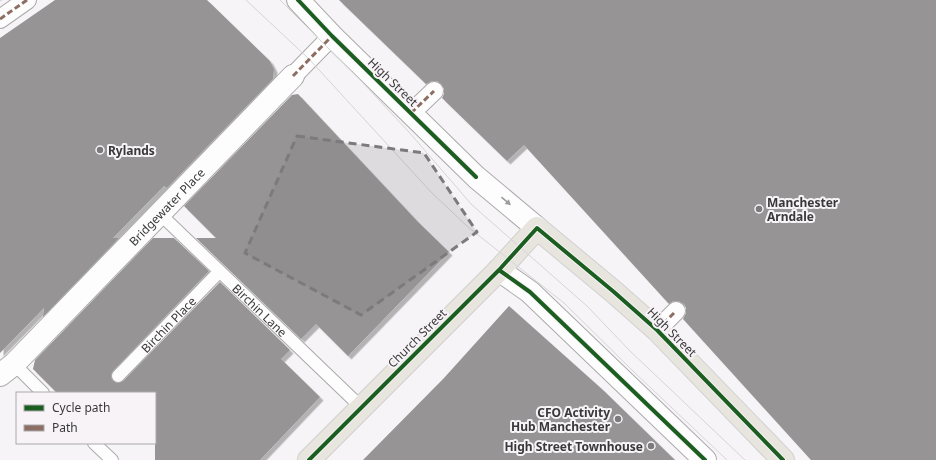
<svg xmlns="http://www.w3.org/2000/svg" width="936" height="460" viewBox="0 0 936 460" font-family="'Noto Sans',sans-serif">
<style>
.building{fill:#969495;filter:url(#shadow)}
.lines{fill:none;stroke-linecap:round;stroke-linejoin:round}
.service-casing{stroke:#acabac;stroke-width:14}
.pedestrian-casing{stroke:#acabac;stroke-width:20}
.minor-casing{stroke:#acabac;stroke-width:24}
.tertiary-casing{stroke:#acabac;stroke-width:24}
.primary-casing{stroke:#d1d0d1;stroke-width:24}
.service{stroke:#fefdfe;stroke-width:12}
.pedestrian{stroke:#fefdfe;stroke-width:18}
.minor{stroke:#fefdfe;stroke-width:22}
.tertiary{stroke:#fefdfe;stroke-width:22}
.primary{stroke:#e8e5df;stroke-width:22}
.tram{stroke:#d6d5d6;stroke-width:1}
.quiet{stroke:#8d6e63;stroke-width:3;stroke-dasharray:6 3;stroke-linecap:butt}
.cycleway-casing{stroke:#f7f3f7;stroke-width:6}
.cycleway{stroke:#1b5e20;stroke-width:4}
.oneway{fill:#9c9b9c}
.marked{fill:#7c7a7c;fill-opacity:0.2;stroke:#7c7a7c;stroke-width:3;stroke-dasharray:8 5;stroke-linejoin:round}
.poi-dot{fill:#7c7a7c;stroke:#f7f3f7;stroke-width:1.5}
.labels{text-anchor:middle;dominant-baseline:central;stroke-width:4;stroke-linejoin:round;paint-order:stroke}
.street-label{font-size:12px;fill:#3a393a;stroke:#f7f3f7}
.poi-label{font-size:12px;font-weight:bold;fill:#3a393a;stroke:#f7f3f7;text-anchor:start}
</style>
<defs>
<filter id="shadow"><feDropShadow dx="3.5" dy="3.5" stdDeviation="0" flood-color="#0004"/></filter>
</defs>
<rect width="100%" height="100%" fill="#f6f4f6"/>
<!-- building -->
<path class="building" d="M55,0h152l63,61 4,8 -1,10 -106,109 -3,-2 -51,52h6l-76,79 1,-9 -44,45v-315z
M339,0h597v460h-125l-128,-141 3,-6v-5l-2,-4 -6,-3h-5l-4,3 -145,-159 -17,16 -65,-63 2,-4v-5l-3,-5 -4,-3h-5l-6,3z
M298,94l120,128 31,30 -101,104 -32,-32 -15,15 -105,-101h20l-32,-32 108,-111z
M153,238h21l35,33 -96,100 -2,4v3l6,5 6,-2 97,-99 70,68 -9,9 39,38 -60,63h-105v-67h-98l-24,-24 2,-9z
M509,306l94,84 72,70h-312l81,-82z"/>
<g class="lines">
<defs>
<g id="service">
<path id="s1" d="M159,213l202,194"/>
<path d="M14,364l29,29"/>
<path id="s2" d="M118,376l101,-104"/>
<path d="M94,443l18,17"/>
</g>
<path id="pedestrian" d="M0,19l27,-19
M293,76l39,-40
M411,113l23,-22
M657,330l19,-19"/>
<g id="minor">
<path d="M499,270l31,22 175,168"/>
<path id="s3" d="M0,375l14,-11 279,-288"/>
</g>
<path id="tertiary" d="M298,0l34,36 144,141 61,51"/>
<path id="primary" d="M309,460l190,-190 38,-42 77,64 43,38 126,130"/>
</defs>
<!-- service casing -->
<use href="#service" class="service-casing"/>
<!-- pedestrian casing -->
<use href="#pedestrian" class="pedestrian-casing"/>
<!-- minor casing -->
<use href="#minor" class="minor-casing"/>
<!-- tertiary casing -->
<use href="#tertiary" class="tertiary-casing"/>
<!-- primary casing -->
<use href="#primary" class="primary-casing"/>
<!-- service -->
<use href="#service" class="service"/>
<!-- pedestrian -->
<use href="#pedestrian" class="pedestrian"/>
<!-- minor -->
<use href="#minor" class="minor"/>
<!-- tertiary -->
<use href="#tertiary" class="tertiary"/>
<!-- primary -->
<use href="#primary" class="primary"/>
<!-- tram -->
<path class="tram" d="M246,0l63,59 122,133 37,35 96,76 70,69 93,88
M280,0l84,84 44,47 64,74 115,101 43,45 115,109
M0,1l2,-1"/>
<!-- quiet -->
<path class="quiet" d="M0,19l27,-19
M293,76l39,-40
M411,113l23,-22
M657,330l19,-19"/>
<defs>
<path id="cycleway" d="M298,0l34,36 144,141
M499,270l31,22 175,168
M309,460l190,-190 38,-42 77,64 43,38 126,130"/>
</defs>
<!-- cycleway casing -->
<use href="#cycleway" class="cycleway-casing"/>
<!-- cycleway -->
<use href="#cycleway" class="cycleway"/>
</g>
<!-- one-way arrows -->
<defs><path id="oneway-solid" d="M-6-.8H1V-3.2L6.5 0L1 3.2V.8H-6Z"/></defs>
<use class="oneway" href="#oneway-solid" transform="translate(506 201) rotate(41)"/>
<!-- marked area -->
<path class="marked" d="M297,136l127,17 53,79 -116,83 -116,-62z"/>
<!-- markers -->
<g class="poi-dot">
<circle cx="100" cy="150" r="4"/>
<circle cx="759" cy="209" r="4"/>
<circle cx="618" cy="419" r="4"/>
<circle cx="651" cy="446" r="4"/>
</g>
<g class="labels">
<!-- street labels -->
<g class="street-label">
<text transform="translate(393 82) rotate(44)">High Street</text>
<text stroke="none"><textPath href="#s3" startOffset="237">Bridgewater Place</textPath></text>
<text stroke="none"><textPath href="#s1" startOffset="140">Birchin Lane</textPath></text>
<text stroke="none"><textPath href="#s2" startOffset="72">Birchin Place</textPath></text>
<text transform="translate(672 332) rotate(45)">High Street</text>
<text transform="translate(417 338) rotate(-45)">Church Street</text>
</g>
<!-- poi labels -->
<g class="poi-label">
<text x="108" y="150">Rylands</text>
<text x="767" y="202">Manchester<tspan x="767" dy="14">Arndale</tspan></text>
<text x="610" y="412" text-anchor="end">CFO Activity<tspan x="610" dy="14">Hub Manchester</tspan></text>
<text x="643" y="446" text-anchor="end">High Street Townhouse</text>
</g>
</g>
<!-- legend -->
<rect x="16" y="392" width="140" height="52" fill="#f7f3f7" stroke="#aba9ab"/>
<rect x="24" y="405" width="20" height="6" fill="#1b5e20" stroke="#aba9ab"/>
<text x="52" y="412" font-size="12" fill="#3a393a">Cycle path</text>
<rect x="24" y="425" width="20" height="6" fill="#8d6e63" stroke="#aba9ab"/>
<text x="52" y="432" font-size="12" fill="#3a393a">Path</text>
</svg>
